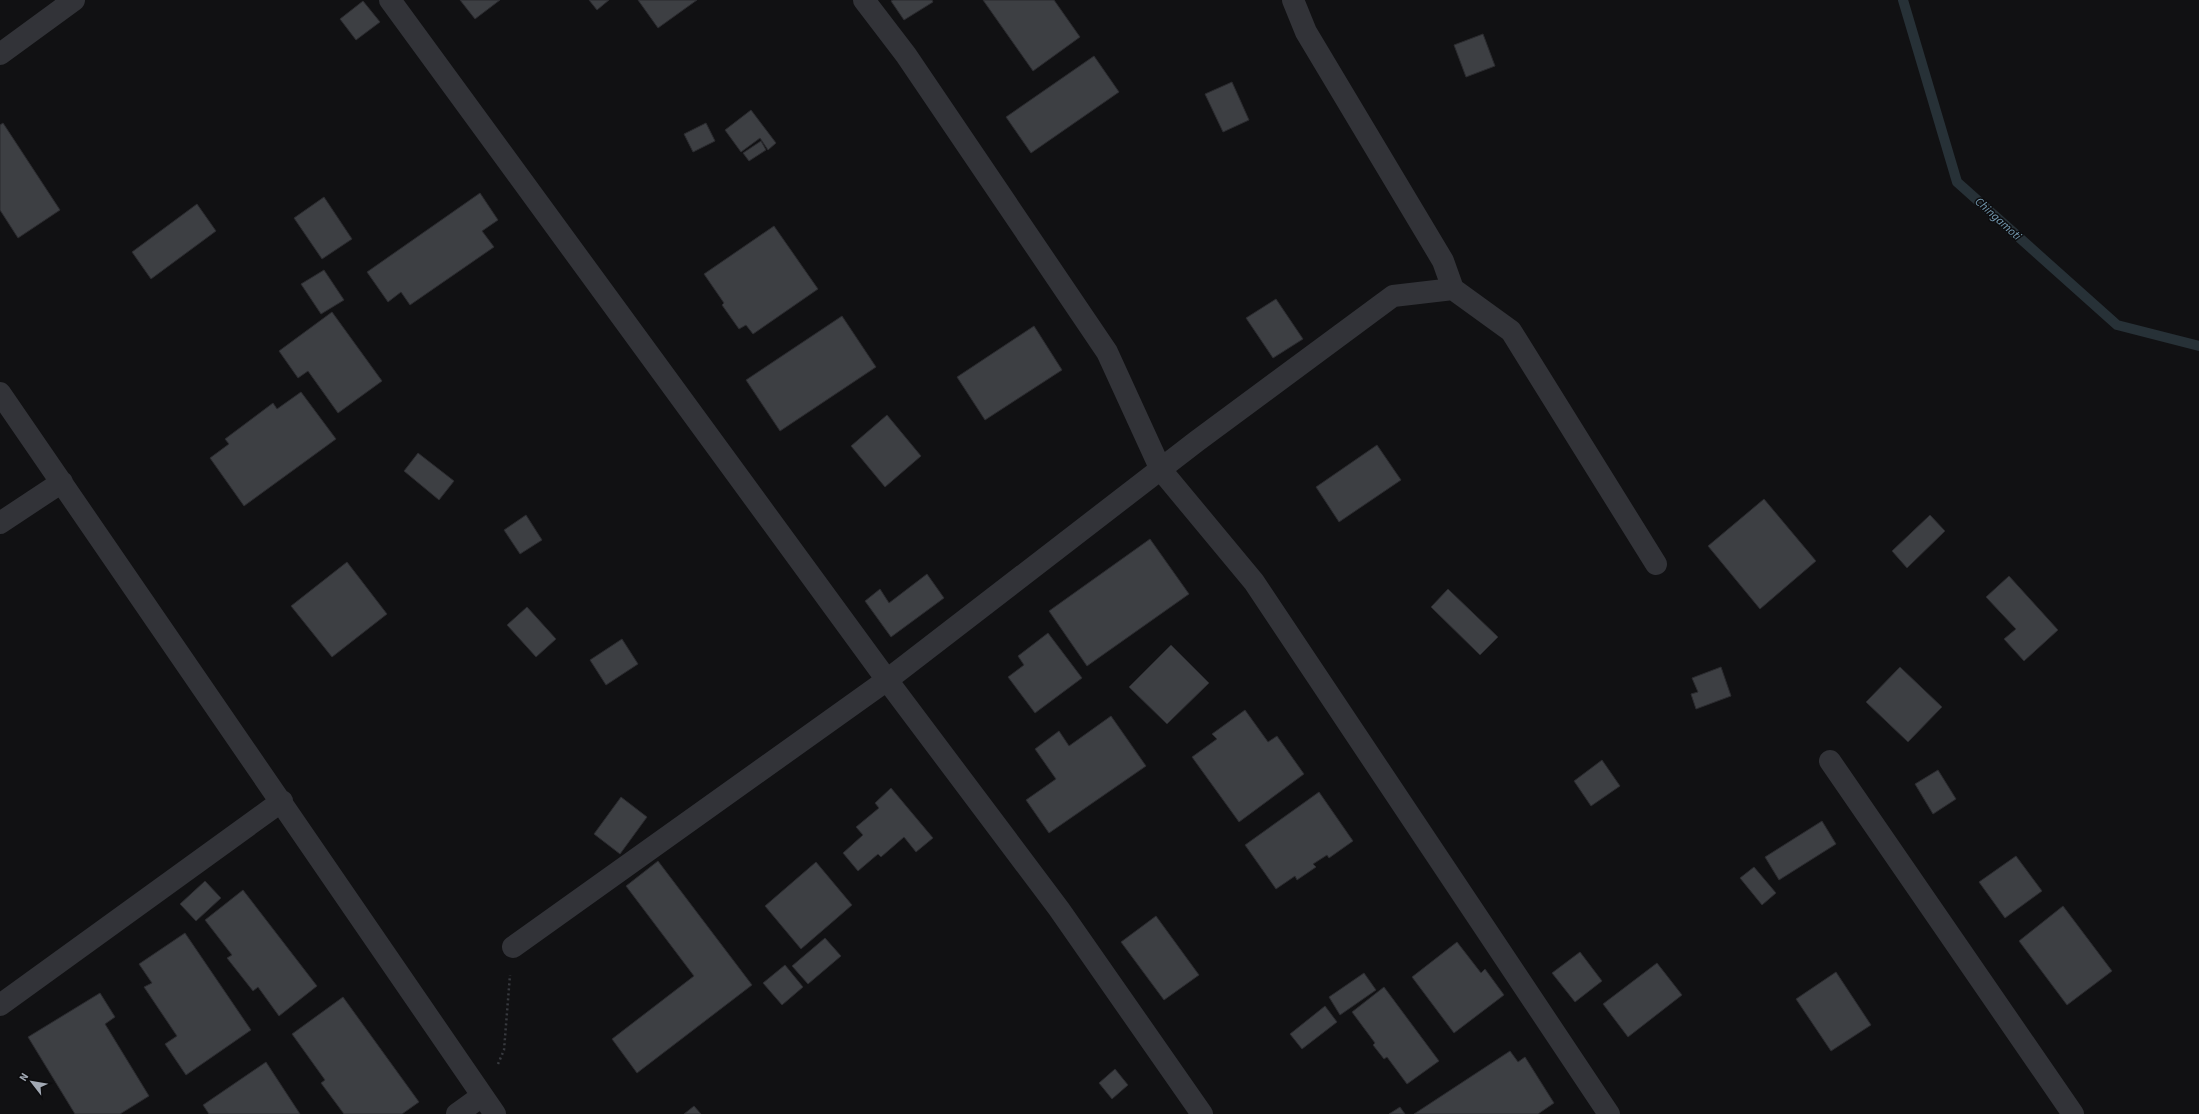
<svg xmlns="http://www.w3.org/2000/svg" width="2199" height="1114" viewBox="0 0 2199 1114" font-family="'Source Sans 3',sans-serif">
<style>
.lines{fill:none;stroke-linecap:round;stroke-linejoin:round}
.stream{stroke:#273137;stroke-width:10}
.building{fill:#3d3f43;stroke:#2b2b2f}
.path{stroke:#383a3f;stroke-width:2.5;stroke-dasharray:2 3;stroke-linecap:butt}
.street{stroke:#323338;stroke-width:22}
.labels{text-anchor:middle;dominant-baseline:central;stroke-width:3;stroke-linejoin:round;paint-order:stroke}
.water-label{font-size:12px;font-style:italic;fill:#769bb2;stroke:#0c0c0e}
</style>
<rect width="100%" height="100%" fill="#111113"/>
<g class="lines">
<!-- stream -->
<path class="stream" d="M1903,0l54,182 160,143 82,21"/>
</g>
<!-- building -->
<path class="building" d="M460,0h40l-25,19z
M589,0h20l-12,10z
M638,0h59l-39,28z
M893,0h39l1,2 -29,18 -13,-19z
M983,0h71l26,37 -47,34z
M363,1l17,21 -24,18 -16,-21z
M1483,34l12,32 -29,11 -12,-32z
M1094,56l25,36 -88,61 -25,-36z
M1232,82l17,38 -26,12 -18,-38z
M751,110l25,33 -8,7 -8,-12 -19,14 -16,-22z
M3,123l57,87 -42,28 -18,-28v-85z
M706,123l9,18 -22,11 -9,-18z
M761,141l5,9 -17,11 -6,-8z
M480,193l18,27 -16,11 12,16 -84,58 -9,-13 -13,10 -21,-30z
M324,197l28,42 -30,20 -28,-41z
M197,204l19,27 -65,48 -19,-27z
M774,226l44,63 -65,45 -7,-9 -7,4 -17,-24 2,-2 -20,-29z
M324,270l20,30 -23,14 -20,-30z
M1276,299l27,40 -30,19 -27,-40z
M332,312l50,69 -44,32 -30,-42 -10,7 -19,-27z
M842,316l34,51 -96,64 -34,-51z
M1034,326l28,44 -77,50 -28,-43z
M301,392l35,47 -92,67 -34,-48 19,-14 -4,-5 48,-36 4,6z
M887,415l34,41 -36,31 -34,-41z
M1377,445l24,35 -62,42 -23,-35z
M418,453l36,28 -15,19 -35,-29z
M1764,499l52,62 -56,48 -52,-63z
M526,515l16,25 -22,14 -16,-24z
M1930,515l15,16 -38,37 -15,-17z
M1150,539l39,55 -102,72 -38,-55z
M347,562l40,52 -55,43 -41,-51z
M927,574l17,24 -53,39 -26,-36 15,-12 9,14z
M2009,576l49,54 -34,31 -20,-22 12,-10 -30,-32z
M1448,589l50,48 -18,18 -49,-48z
M527,607l29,32 -20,18 -29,-32z
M1048,633l34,45 -47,35 -27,-36 16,-12 -6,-9z
M622,639l16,25 -32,21 -16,-25z
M1171,645l38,38 -42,41 -38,-37z
M1721,667l10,29 -35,13 -5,-15 7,-2 -6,-14z
M1900,667l42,40 -34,35 -42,-40z
M1245,710l23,32 9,-6 27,38 -65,48 -47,-65 25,-18 -5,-5z
M1111,716l35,50 -97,67 -23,-33 30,-21 -21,-30 24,-18 10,15z
M1602,760l18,26 -29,20 -17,-25z
M1938,770l18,29 -23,15 -18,-30z
M891,788l42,50 -17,14 -12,-15 -23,20 -3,-3 -20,17 -15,-18 20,-18 -7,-8 23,-19 -4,-5z
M1319,792l34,49 -24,17 -2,-3 -14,9 3,3 -19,13 -2,-4 -19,13 -31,-44z
M621,797l26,20 -27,37 -26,-20z
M1822,821l14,23 -57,36 -14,-23z
M2016,856l26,35 -37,27 -26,-36z
M658,861l94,124 -115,88 -25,-34 82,-63 -68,-90z
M816,862l36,43 -51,44 -36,-43z
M1754,867l22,26 -14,12 -22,-27z
M205,881l16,17 -25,23 -16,-17z
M243,890l74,96 -38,30 -21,-29 -5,4 -26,-33 5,-3 -27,-35z
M2063,906l49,65 -45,34 -48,-64z
M1156,916l43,59 -35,25 -43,-58z
M185,933l66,97 -65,45 -21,-31 12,-8 -33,-49 8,-4 -13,-19z
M825,938l16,18 -33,28 -16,-18z
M1457,942l24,31 4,-4 19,26 -50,38 -42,-56z
M1580,952l22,29 -27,21 -23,-29z
M1657,963l25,32 -54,42 -25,-33z
M785,965l18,22 -21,18 -19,-22z
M1836,972l35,53 -40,26 -35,-52z
M1364,973l12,17 -36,25 -11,-18z
M1384,987l55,74 -32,23 -20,-27 -3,2 -11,-14 2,-2 -23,-31z
M100,993l15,24 -10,7 44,72 -29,18h-45l-47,-77z
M343,997l76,105 -17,12h-58l-23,-31 4,-3 -33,-46z
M1325,1006l12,16 -35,27 -12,-15z
M1510,1051l8,11 7,-5 29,46 -16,11h-124z
M266,1062l34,52h-91l-6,-9z
M1115,1069l13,16 -16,14 -13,-16z
M694,1106l7,8h-17z
M1400,1107l5,7h-16z"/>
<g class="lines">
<!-- path -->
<path class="path" d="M498,1064l6,-14 6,-75"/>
<!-- street -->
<path class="street" d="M390,0l497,680 172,229 143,205
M864,0l42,55 201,297 54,118 93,112 355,532
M0,54l74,-54
M1453,289l58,42 145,233
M0,393l495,721
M0,523l62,-41
M1830,761l243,353
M513,947l374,-267 310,-239 196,-145 60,-7 -10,-28 -137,-229 -13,-32
M0,1005l282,-204
M457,1114l25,-18"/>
</g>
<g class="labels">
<!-- water labels -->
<g class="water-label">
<text transform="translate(1998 219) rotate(42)">Chingamoti</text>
</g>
</g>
<!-- north arrow -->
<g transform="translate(32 1082) rotate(301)" stroke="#0c0c0e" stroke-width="3" paint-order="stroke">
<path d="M0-3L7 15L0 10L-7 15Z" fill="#a2a9b4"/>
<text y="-6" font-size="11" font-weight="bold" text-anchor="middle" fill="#a2a9b4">N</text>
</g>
</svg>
